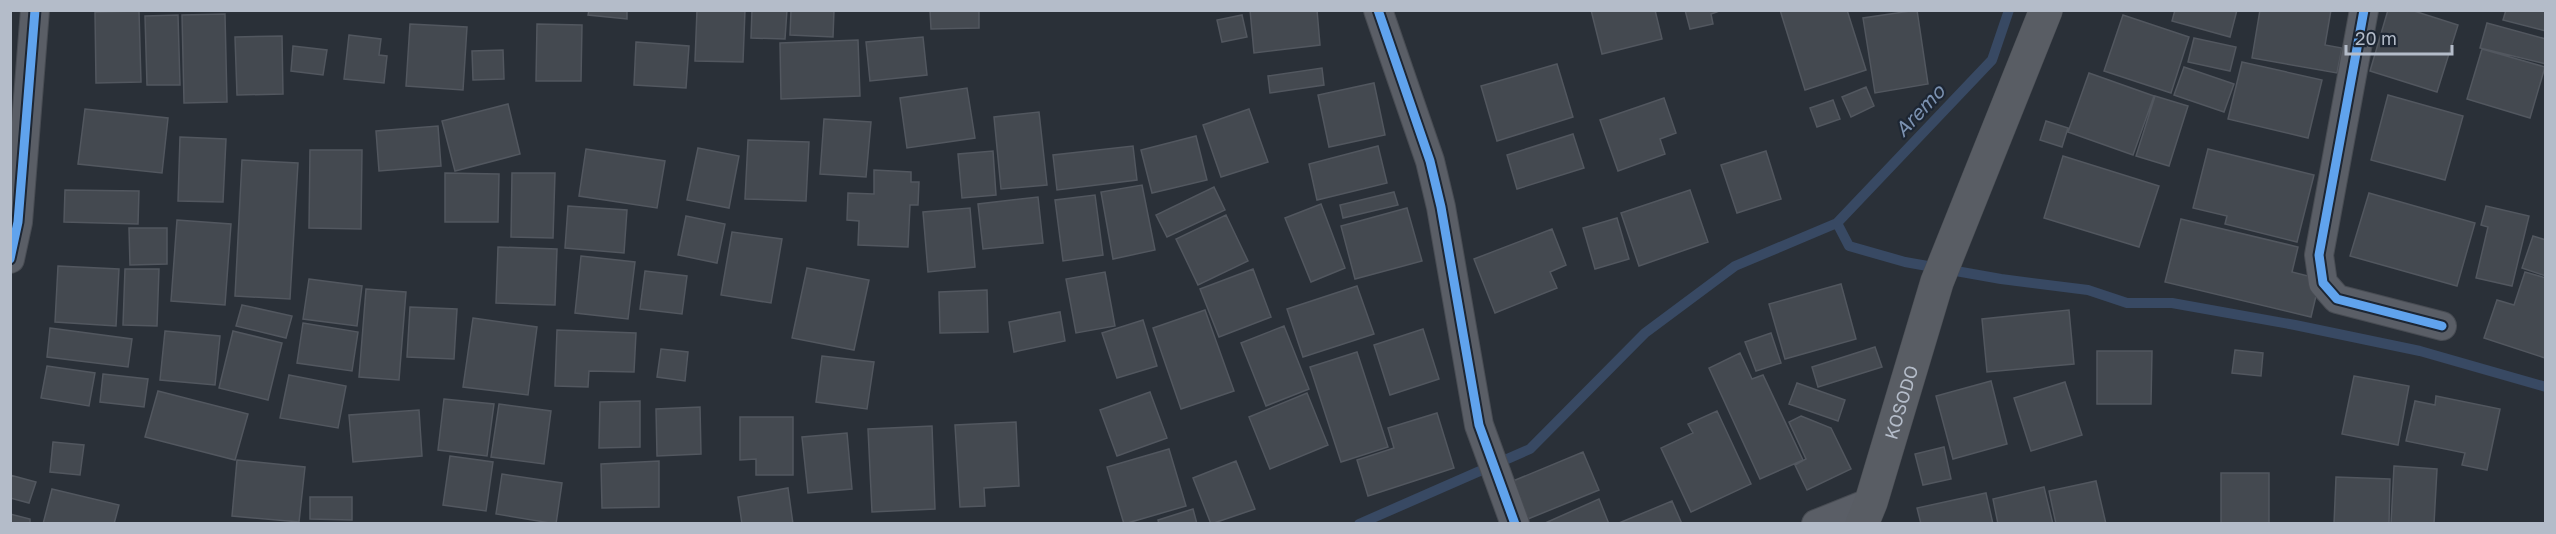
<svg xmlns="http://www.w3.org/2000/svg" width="2556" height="534" viewBox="0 0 2556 534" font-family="'Golos Text',sans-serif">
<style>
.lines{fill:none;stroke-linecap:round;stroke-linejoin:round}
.stream{stroke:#384963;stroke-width:10}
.building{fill:#444950;stroke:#52575f;stroke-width:1.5}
.street-casing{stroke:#484c53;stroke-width:30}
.secondary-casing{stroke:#484c53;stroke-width:34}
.street{stroke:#5a5e66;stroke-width:28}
.secondary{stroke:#595d64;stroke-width:33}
.cycleway-casing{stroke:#1d2633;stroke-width:13}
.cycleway{stroke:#60a3ed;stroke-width:9}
.labels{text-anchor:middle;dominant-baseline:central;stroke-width:4.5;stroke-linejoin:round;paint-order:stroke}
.street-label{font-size:18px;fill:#b4bcc9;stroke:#1d2633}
.water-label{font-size:20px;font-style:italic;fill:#7c92b1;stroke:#1d2633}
</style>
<rect width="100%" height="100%" fill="#2a3038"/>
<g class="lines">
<!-- stream -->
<path class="stream" d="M1837,223l155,-163 17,-50
M1359,524l171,-75 115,-116 90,-67 102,-43 12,23 56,16 96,17 87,11 39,13h45l123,22 125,26 126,36"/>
</g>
<!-- building -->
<path class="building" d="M589,10h38v9l-39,-4z
M697,10h48l-2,52 -48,-1z
M752,10h35l-2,29 -34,-1z
M791,10h43l-1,27 -43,-2z
M930,10h49v18l-48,1z
M1250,10h67l3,35 -66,8z
M1591,10h64l7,29 -60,15z
M1685,10h37l-11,4 2,10 -23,5z
M1780,10h67l19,60 -61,20z
M1917,10l11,74 -53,9 -12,-75z
M2175,10h62l-7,27 -58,-16z
M2260,10h71l-6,35 17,3 -5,25 -85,-15z
M2388,10h23l47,15 -21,67 -67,-21z
M2506,10h40v21l-43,-11z
M139,11l2,71 -45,1 -1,-71z
M225,14l2,88 -43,1 -2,-88z
M178,15l2,70h-33l-2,-69z
M1242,15l5,22 -25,5 -5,-22z
M2123,15l66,22 -18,56 -67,-22z
M2487,23l59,16v25l-66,-16z
M410,24l57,3 -4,63 -57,-4z
M537,24l45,1 -1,56h-45z
M349,35l32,4 -2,16 8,1 -3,27 -40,-4z
M282,36l1,58 -46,1 -2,-58z
M923,37l4,38 -57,6 -4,-39z
M2194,38l42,9 -6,24 -42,-9z
M858,40l2,56 -79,3 -1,-56z
M636,42l53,4 -3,42 -52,-3z
M293,46l34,4 -4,25 -32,-4z
M2482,49l63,18 -15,51 -63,-19z
M503,50l1,29 -31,1 -1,-29z
M2242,62l80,18 -14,58 -80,-19z
M1557,64l16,53 -76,24 -16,-55z
M2184,67l50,17 -10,28 -50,-17z
M1322,68l2,17 -54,8 -2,-17z
M2089,73l65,23 -21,59 -65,-23z
M1374,83l11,52 -56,12 -11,-52z
M1866,87l8,19 -23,11 -9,-20z
M967,88l8,50 -68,10 -7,-50z
M2388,95l75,21 -18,64 -74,-20z
M2155,96l33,10 -19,60 -33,-10z
M1664,98l12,35 -16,6 5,15 -47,17 -18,-51z
M1833,100l7,19 -23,8 -7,-19z
M508,104l12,50 -65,17 -13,-50z
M85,109l83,9 -6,55 -84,-9z
M1249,109l19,53 -47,15 -18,-52z
M1039,112l8,73 -46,4 -7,-72z
M824,119l47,3 -5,55 -46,-3z
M2046,121l22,7 -6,19 -22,-7z
M438,126l3,40 -62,5 -3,-40z
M1573,134l11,34 -67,21 -10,-34z
M1196,136l11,44 -55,13 -11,-43z
M180,137l46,2 -3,63 -45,-1z
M748,140l61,2 -3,59 -61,-2z
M1133,146l4,34 -80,10 -4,-35z
M1378,146l9,37 -70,17 -8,-36z
M698,148l41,8 -10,52 -42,-8z
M586,149l79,12 -8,47 -78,-12z
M2208,149l106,26 -17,67 -72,-18 2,-8 -34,-8z
M310,150h52l-1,79 -52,-1z
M993,151l3,44 -34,3 -4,-44z
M1766,151l15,48 -44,14 -16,-48z
M2063,156l96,30 -20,61 -95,-29z
M242,160l56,3 -8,136 -55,-3z
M874,170l37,2v10h8l-1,23h-8l-2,42 -50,-2 1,-24 -12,-1 1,-27 26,1z
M445,173l54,1 -1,48h-53z
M512,173h43l-2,65 -42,-1z
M1142,185l13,65 -42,9 -12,-67z
M1214,187l11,23 -58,27 -11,-22z
M65,190l74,1 -1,33 -74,-2z
M1690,190l18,52 -69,24 -18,-53z
M1394,192l4,13 -55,13 -3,-13z
M2369,193l106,30 -18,63 -107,-30z
M1095,195l8,60 -40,6 -8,-61z
M1038,197l5,46 -60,6 -5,-45z
M1321,204l24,64 -34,14 -26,-64z
M568,206l59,4 -3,43 -59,-5z
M2486,206l43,10 -17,70 -36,-8 12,-51 -7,-2z
M970,208l5,59 -47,5 -5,-60z
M1407,208l15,53 -67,18 -14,-53z
M1226,215l22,46 -50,24 -22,-46z
M686,216l39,8 -8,39 -39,-8z
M1617,218l12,41 -34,10 -12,-41z
M2181,219l117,28 -6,25 28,7 -9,38 -146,-35z
M177,220l54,4 -6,81 -54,-4z
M129,228h38v36l-37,1z
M1552,229l14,36 -16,7 7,16 -62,25 -21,-54z
M732,232l50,7 -11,64 -50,-8z
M2533,236l13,4v36l-24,-8z
M498,247l59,2 -2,56 -59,-2z
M581,256l54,6 -7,57 -53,-6z
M58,266l61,3 -3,57 -61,-4z
M807,268l62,12 -15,70 -62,-12z
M125,269h34l-2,57 -34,-1z
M1253,269l18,48 -52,20 -19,-48z
M645,271l42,5 -5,38 -42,-5z
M1105,272l10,54 -39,7 -10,-54z
M2525,272l21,6 -1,80 -61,-20 13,-38 17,5z
M309,279l53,7 -5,40 -54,-7z
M1841,284l15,55 -71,20 -16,-55z
M1357,286l17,48 -71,23 -16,-48z
M366,289l40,3 -7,88 -40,-3z
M987,290l1,42 -48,1 -1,-41z
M242,305l50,11 -6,22 -50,-12z
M410,307l47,2 -3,50 -47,-2z
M1205,310l29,81 -53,18 -28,-81z
M2069,310l5,54 -87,8 -5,-53z
M1060,312l5,29 -51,11 -5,-30z
M473,318l64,9 -9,68 -65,-8z
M1143,320l14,46 -40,12 -15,-45z
M303,323l55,9 -6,39 -55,-8z
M1284,326l25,63 -43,17 -25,-63z
M50,328l82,11 -4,28 -81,-10z
M1423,329l16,50 -49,16 -16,-50z
M557,330l79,3 -2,39 -45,-1 -1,16 -33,-1z
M165,331l55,5 -5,49 -55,-5z
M233,331l49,12 -14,57 -49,-12z
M1771,333l10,30 -25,8 -11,-29z
M1875,347l7,20 -64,20 -6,-20z
M661,349l27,3 -3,29 -28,-4z
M2235,350l28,3 -2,23 -29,-3z
M2097,351h55l-1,53h-54z
M1357,352l31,95 -47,15 -31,-95z
M1740,353l12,26 11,-4 40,85 -43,19 -51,-111z
M822,356l52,6 -7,47 -51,-7z
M47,366l48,7 -6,33 -48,-8z
M103,374l45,5 -4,28 -44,-5z
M289,375l57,11 -8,42 -58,-10z
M2354,376l55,10 -11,59 -56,-11z
M1991,381l16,63 -54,15 -17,-63z
M2065,382l17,53 -51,16 -17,-53z
M1797,383l48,17 -7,21 -49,-17z
M158,391l90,23 -13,46 -90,-23z
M1150,392l17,46 -50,18 -17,-46z
M1307,393l21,52 -58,24 -21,-52z
M2436,396l64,13 -13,61 -25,-5 3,-12 -59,-12 9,-40 20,4z
M444,399l50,5 -7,52 -49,-6z
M640,401v46l-41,1 1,-46z
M499,404l52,7 -7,53 -53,-7z
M700,407l1,47 -44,2 -1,-47z
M419,410l3,46 -69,6 -4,-47z
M1717,411l34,73 -60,28 -30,-64 32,-15 -5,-9z
M1437,413l17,55 -86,28 -11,-36 37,-12 -6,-20z
M1801,416l30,12 20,41 -44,21 -12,-25 11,-6 -17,-37z
M740,417h53v58h-37v-16l-16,1z
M1016,422l3,64 -35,2 1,18 -25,1 -5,-82z
M932,426l3,83 -63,3 -4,-83z
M847,433l5,56 -44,4 -6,-56z
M53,442l31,3 -4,30 -30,-3z
M1944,447l7,32 -28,6 -8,-31z
M1169,449l17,57 -62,18 -17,-57z
M1583,452l16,38 -71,29 -15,-38z
M450,456l43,6 -7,49 -43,-6z
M237,460l68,7 -6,55 -67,-6z
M659,461v46l-57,1 -1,-44z
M1236,461l19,48 -44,15 -18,-46z
M2394,466l43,3 -3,55h-43z
M2221,473h48v51h-48z
M502,474l60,9 -6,41 -60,-10z
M10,475l26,7 -7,21 -19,-5z
M2336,477l54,2 -1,45h-55z
M2096,481l10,43h-50l-7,-33z
M2044,487l9,37h-55l-5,-25z
M788,488l5,36h-51l-4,-27z
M52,489l67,16 -5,19h-71z
M1986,493l7,31h-72l-4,-16z
M310,497h42v23l-42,-1z
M1599,499l10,25h-66z
M1672,501l10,23 -63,-1z
M1193,509l4,15h-38l-1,-4z
M10,514l20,5v5h-20z"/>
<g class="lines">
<defs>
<path id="street" d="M1378,10l52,151 11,46 38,218 36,99
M2364,10l-45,245 4,28 14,16 105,27
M10,259l8,-37 17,-212
M1816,524l55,-22"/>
<g id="secondary">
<path id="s1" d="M1862,524l9,-22 66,-220 109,-272"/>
</g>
</defs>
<!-- street casing -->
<use href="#street" class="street-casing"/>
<!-- secondary casing -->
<use href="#secondary" class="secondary-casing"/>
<!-- street -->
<use href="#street" class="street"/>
<!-- secondary -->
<use href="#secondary" class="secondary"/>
<defs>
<path id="cycleway" d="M1378,10l52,151 11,46 38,218 36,99
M2364,10l-45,245 4,28 14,16 105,27
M10,259l8,-37 17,-212"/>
</defs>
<!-- cycleway casing -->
<use href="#cycleway" class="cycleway-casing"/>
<!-- cycleway -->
<use href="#cycleway" class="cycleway"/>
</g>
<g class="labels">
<!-- street labels -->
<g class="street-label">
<text stroke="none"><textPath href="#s1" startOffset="128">KOSODO</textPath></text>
</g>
<!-- water labels -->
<g class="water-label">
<text transform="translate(1919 110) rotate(-47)">Aremo</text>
</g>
</g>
<!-- border -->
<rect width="2556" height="534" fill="none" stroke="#b4bcc9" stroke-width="24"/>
<!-- scale -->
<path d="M2346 45v9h106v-9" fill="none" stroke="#b4bcc9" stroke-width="3"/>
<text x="2355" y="45" font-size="18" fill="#b4bcc9" stroke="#1d2633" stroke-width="4.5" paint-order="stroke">20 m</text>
</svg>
